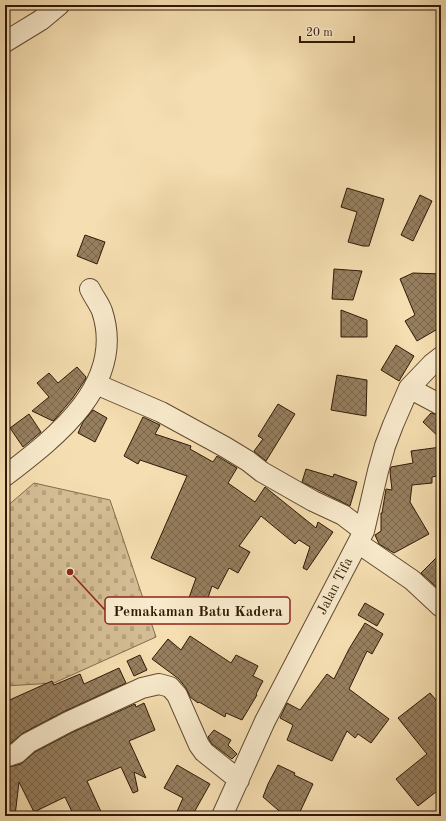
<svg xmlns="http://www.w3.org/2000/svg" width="446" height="821" viewBox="0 0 446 821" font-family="'Old Standard TT',serif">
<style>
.cemetery{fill:url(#cemetery-stones);stroke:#826b4d}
.building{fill:url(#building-cross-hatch);stroke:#301906}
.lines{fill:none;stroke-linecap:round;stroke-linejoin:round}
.minor-casing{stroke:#614a31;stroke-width:22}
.minor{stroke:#f8eacc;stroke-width:20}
.labels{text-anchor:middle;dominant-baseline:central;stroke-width:4;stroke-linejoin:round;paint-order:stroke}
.street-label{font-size:14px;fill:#301906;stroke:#f8eacc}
.leader{fill:none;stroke:#8f2418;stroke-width:1.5}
.callout-dot{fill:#8f2418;stroke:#f8eacc;stroke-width:1.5}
.callout{fill:#f8eacc;stroke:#8f2418;stroke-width:1.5}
.callout-label{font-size:15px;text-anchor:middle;font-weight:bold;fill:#301906}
</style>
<defs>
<pattern id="cemetery-stones" width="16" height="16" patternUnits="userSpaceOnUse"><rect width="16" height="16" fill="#d4bd94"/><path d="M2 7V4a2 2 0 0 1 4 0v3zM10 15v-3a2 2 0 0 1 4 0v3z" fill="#b6a27e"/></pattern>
<pattern id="building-cross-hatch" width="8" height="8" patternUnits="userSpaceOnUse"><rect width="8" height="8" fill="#967f5f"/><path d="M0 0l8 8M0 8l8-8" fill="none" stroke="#7b674c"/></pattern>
</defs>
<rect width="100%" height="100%" fill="#f5deb1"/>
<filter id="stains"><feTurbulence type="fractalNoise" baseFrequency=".005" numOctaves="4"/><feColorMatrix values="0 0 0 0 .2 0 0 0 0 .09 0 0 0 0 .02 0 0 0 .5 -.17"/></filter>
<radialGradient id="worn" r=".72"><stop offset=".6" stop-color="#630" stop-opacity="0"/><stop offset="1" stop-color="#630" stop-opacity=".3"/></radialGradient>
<!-- cemetery -->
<path class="cemetery" d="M34,483l76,17 46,137 -102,46 -49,3v-178z"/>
<!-- building -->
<path class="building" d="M347,188l37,11 -15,47h-6l-15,-4 9,-30 -16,-5z
M420,195l12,6 -19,40 -12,-6z
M85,235l20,7 -8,22 -20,-8z
M334,269l28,2 -9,29 -21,-1z
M413,273l28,1v53l-24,14 -12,-20 10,-6 -15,-36z
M341,310l26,10v17h-26z
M396,345l18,11 -15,25 -18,-11z
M77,367l9,10 -1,3 -13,19 -16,19 -3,3 -21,-10 17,-14 -12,-14 12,-10 9,10z
M337,375l30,5 -1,36 -35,-6z
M278,404l17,10 -29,47 -12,-10 9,-12 -5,-3z
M93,410l14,8 -12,24 -17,-9 5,-11z
M431,413l10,3v23l-18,-17z
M29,414l12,18 -18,15 -13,-19z
M143,417l17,8 -5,9 36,12 -1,3 23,13 4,-6 20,12 -9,15 27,19 10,-15 51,41 2,-6 15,10 -26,38 -4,-2 7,-21 -11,-7 -4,4 -34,-28 -22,30 11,6 -12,21 -9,-5 -11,21 -6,-3 -11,32 -17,-6 12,-34 -45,-20 36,-82 -47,-16 -2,4 -14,-8z
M441,447v28l-9,2v6l-20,2 -2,17 19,32 -35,19 -15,-9 -4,-9 6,-4v-18h1l4,-24 6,1 -2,-18 1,-5 22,-4 -2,-12z
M306,469l27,8 1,-3 23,8 -7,24 -48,-24z
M441,553v38l-20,-18z
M365,603l19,11 -7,12 -19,-11z
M365,623l18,11 -11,20 -5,-3 -18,38 40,30 -18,24 -13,-9 -3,4 -8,-7 -15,30 -45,-21 6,-15 -13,-7 7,-15 13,7 27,-36 7,5 15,-30z
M190,636l41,27 5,-8 22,11 -5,10 10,5 -7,13 1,1 -15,25 -16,-7 -1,4 -26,-15 -1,1 -8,-6 -4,-9 -7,-9 -27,-20 16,-20 13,11z
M140,655l7,15 -13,6 -7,-15z
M119,668l7,15 -63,29 -40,21 -12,10 -6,2v-43l47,-21 2,4 26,-11 4,10z
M430,693l11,13v82l-23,18 -22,-27 31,-25 -29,-36z
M144,703l11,27 -26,11 17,37 -12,-6 4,19 -5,2 -12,-26 -34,14 16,35h-29l-9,-19 -31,15 -15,-30 -4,34h-10v-48l16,-4 14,-12 38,-20 62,-28 1,3z
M214,730l17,10 -3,5 9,9 -5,5 -20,-15 -3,-5 -1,-2z
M177,765l33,19 -18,32h-17l8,-18 -19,-10z
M278,765l17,8 -1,2 19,9 -15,32h-13l-22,-19 5,-13z"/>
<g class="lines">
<defs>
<path id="minor" d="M5,42l36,-22 18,-15
M96,384l65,28 64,35 23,14 14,11 51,29 30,14 21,16
M409,388l32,17
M5,476c51,-39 121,-92 97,-165 -3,-8 -9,-15 -12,-22
M358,543l54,37 29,27
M5,757l12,-4 11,-10 40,-21 74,-34 17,-4 11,3 7,8 22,50 5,7 35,28
M222,816l43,-95 99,-190 14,-60 7,-25 8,-21 16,-37 23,-24 9,-7"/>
</defs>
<!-- minor casing -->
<use href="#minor" class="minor-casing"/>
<!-- minor -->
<use href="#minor" class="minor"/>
</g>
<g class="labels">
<!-- street labels -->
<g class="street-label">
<text transform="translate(335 586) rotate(-63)">Jalan Tifa</text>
</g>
</g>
<!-- callouts -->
<path class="leader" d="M70 572L105 610"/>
<circle class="callout-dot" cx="70" cy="572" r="4"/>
<rect class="callout" x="105" y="597" width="185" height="27" rx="4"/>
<g class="callout-label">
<text x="198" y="616">Pemakaman Batu Kadera</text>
</g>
<!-- margin -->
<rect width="446" height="821" fill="none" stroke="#f5deb1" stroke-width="20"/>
<rect x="6" y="6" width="434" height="809" fill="none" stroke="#301906" stroke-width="2"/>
<rect x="10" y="10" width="426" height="801" fill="none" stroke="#301906"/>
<!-- scale -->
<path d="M300 36v6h54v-6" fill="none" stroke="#301906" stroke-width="2"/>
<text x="306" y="36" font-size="12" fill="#301906" stroke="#f8eacc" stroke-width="3" paint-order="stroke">20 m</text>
<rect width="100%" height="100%" filter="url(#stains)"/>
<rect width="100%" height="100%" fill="url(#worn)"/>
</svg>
